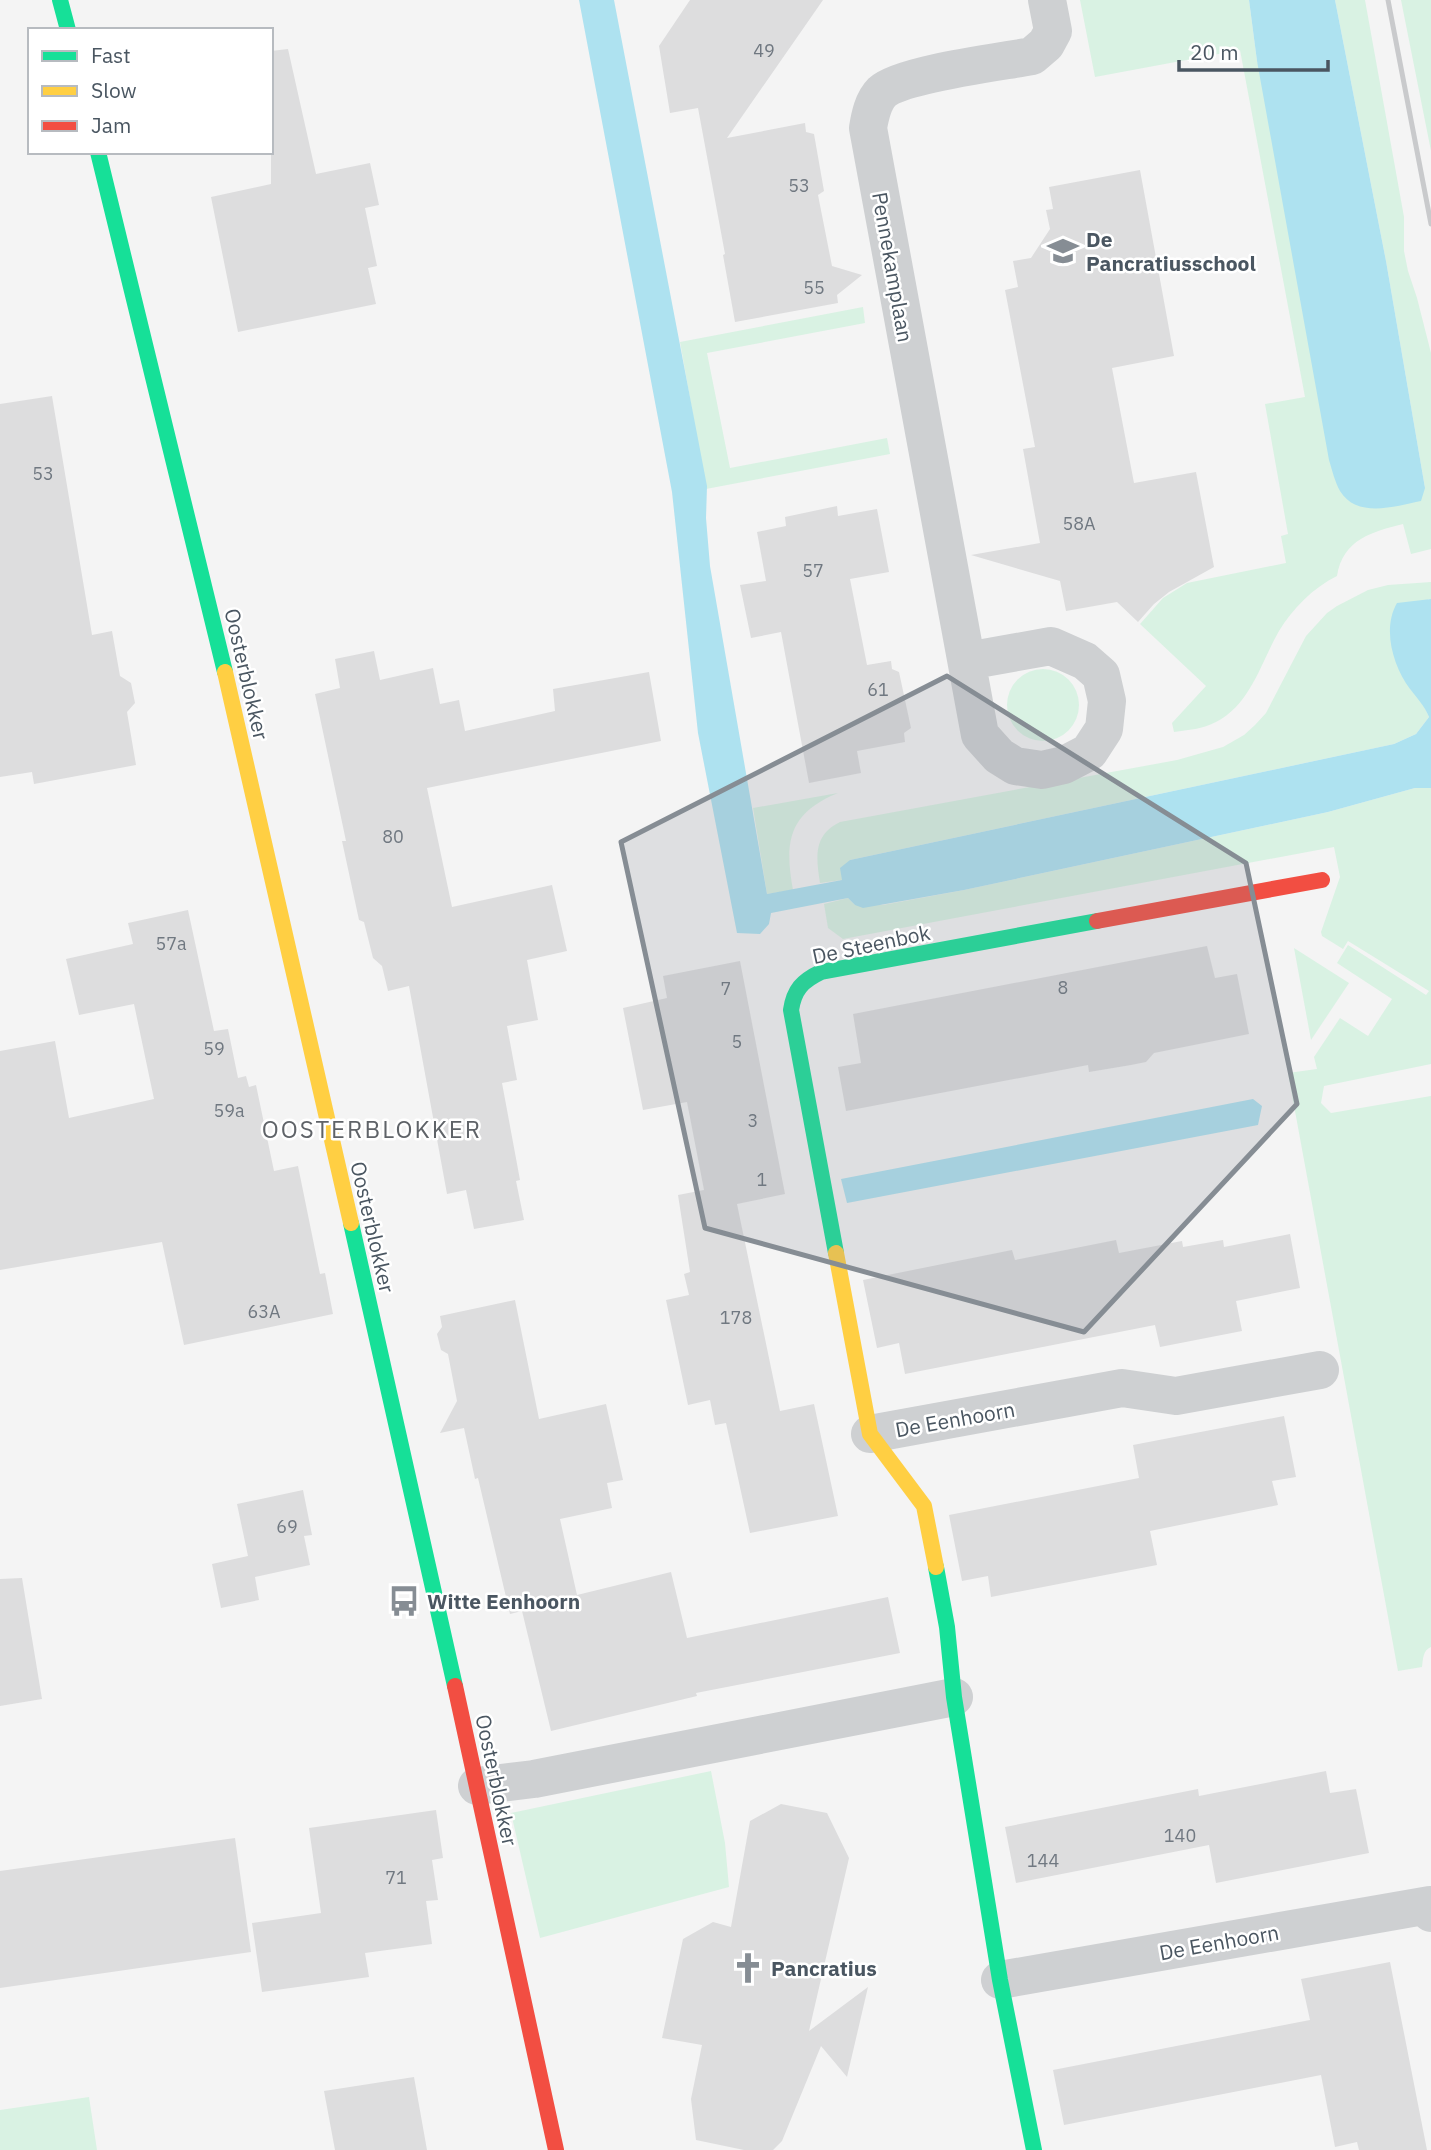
<svg xmlns="http://www.w3.org/2000/svg" width="1431" height="2150" viewBox="0 0 1431 2150" font-family="'IBM Plex Sans',sans-serif">
<style>
.green{fill:#d9f2e3}
.water{fill:#aee2f0}
.building{fill:#ddddde}
.lines{fill:none;stroke-linecap:round;stroke-linejoin:round}
.street{stroke:#ced0d2;stroke-width:38}
.fast{stroke:#16e098;stroke-width:16}
.slow{stroke:#ffcf43;stroke-width:16}
.jam{stroke:#f24e42;stroke-width:16}
.rail{stroke:#c9cacc;stroke-width:5}
.marked{fill:#868d94;fill-opacity:0.2;stroke:#868d94;stroke-width:5;stroke-linejoin:round}
.labels{text-anchor:middle;dominant-baseline:central;stroke-width:5;stroke-linejoin:round;paint-order:stroke}
.number-label{font-size:18px;fill:#707881}
.poi-label{font-size:21px;font-weight:bold;fill:#4a5661;stroke:#fff;text-anchor:start}
.street-label{font-size:21px;fill:#4a5661;stroke:#fff}
.quarter-label{font-size:24px;letter-spacing:2px;fill:#5f6368;stroke:#fff}
</style>
<rect width="100%" height="100%" fill="#f4f4f4"/>
<!-- green -->
<path class="green" d="M1080,0h169l8,61 168,427 -39,-227 -51,-261h30l39,217v34l4,20 9,27 14,55v196l-20,5 -8,-30c-31,8 -60,15 -66,52 -24,12 -44,32 -58,55 -18,31 -28,73 -63,91 -13,7 -28,8 -42,10l-2,-9 34,-37 -66,-62 23,-26 24,-15 99,-20 -5,-27 7,-2 -23,-130 40,-7 -65,-347 -145,27z
M1401,0h30v151z
M863,307l2,16 -158,30 23,115 157,-30 3,16 -184,35 -26,-147z
M1431,582v17h-3l-18,90 11,11 8,17 -13,17 -22,10 -544,116 -8,20 -22,3c-4,-26 -7,-48 20,-61l337,-62 46,-13 21,-12 11,-10 11,-12 40,-77 21,-23 10,-7 31,-16 20,-5z
M1007 705a36 36 0 1 1 72 0a36 36 0 1 1-72 0Z
M1415,788h16v276l-107,22 -3,17 10,10 100,-17v551c-8,3 -8,12 -9,20l-24,4 -110,-598 29,-4 -3,-12 26,-39 28,18 24,-37 -55,-36 11,-18 78,50 3,-4 -81,-50 -5,8 -21,-13 -1,-4 19,-55 -6,-30 -491,92 -15,-11 -4,-24 24,-6 7,7h28l81,-15 364,-78z
M838,793c-49,20 -54,48 -45,97l-26,4 -14,-86z
M1294,948l55,35 -38,57z
M711,1771l14,72 4,44 -189,51 -29,-125z
M89,2097l8,53h-97v-40z"/>
<!-- water -->
<path class="water" d="M579,0h35l93,486 -1,32 4,48 57,328 75,-14 -2,-12 10,-8 544,-116 22,-10 13,-17c-5,-12 -12,-19 -19,-28 -17,-23 -28,-60 -13,-86l34,-4v189h-16l-87,24 -364,78 -101,18 -8,-3 -7,-7 -77,15 -2,11 -9,10 -23,-1 -39,-200 -26,-241z
M1249,0h86l51,261 39,227 -4,13c-25,5 -64,18 -81,-10 -5,-9 -8,-21 -11,-31l-72,-399z
M1253,1099l9,7 -4,19 -411,78 -6,-24z"/>
<!-- building -->
<path class="building" d="M690,0h133l-96,138 78,-15 1,9 8,2 10,57 -6,4 14,71 30,9 -25,20 1,8 -103,19 -12,-67 2,-1 -27,-146 -28,5 -11,-67z
M288,49l28,125 54,-11 9,42 -14,3 12,58 -9,2 8,36 -138,28 -27,-135 60,-13v-133z
M1140,170l34,186 -62,12 22,115 62,-11 18,95 -45,25 -15,12 -16,18 -21,-20 -51,9 -6,-30 -89,-26 69,-12 -17,-94 12,-2 -30,-157 13,-3 -5,-26 18,-3 19,-29 -4,-19 7,-1 -4,-22z
M52,396l40,239 20,-4 8,45 11,7 4,20 -8,9 9,53 -102,19 -2,-12 -32,5v-373z
M837,506l1,10 39,-7 12,63 -39,7 17,86 24,-4 1,8 7,3 12,56 -7,5 1,9 -48,9 4,22 -52,10 -28,-151 -30,6 -11,-53 26,-4 -9,-49 29,-6 -1,-9z
M374,651l6,29 53,-12 7,36 19,-4 6,31 90,-20 -2,-22 96,-17 12,69 -234,47 25,119 100,-22 15,66 -40,9 11,60 -31,6 10,54 -15,3 18,97 -4,1 8,39 -50,9 -8,-39 -19,4 -38,-208 -21,5 -6,-25 -9,-8 -9,-36 -5,-2 -17,-79h4l-31,-147 25,-6 -5,-29z
M188,910l26,121 14,-2 10,49 8,-2 3,11 7,-2 18,86 24,-5 22,108 5,-1 8,41 -149,31 -22,-103 -162,28v-219l55,-10 14,77 85,-19 -20,-95 -55,11 -13,-56 67,-15 -5,-21z
M1207,946l8,32 22,-4 12,60 -95,19 -8,9 -15,3 -42,7 -1,-7 -242,46 -8,-44 23,-4 -8,-49z
M740,961l45,233 -48,10 43,207 34,-7 24,112 -88,17 -24,-110 -11,2 -5,-25 -22,5 -22,-105 23,-5 -5,-21 6,-2 -12,-77 26,-5 -17,-88 -44,8 -20,-102 44,-10 -4,-22z
M1290,1234l10,54 -64,13 6,30 -82,16 -5,-22 -250,49 -6,-31 -22,5 -14,-68 149,-30 3,10 101,-20 3,13 63,-12 1,6 40,-7 1,7z
M515,1300l24,119 67,-15 17,76 -16,3 5,25 -52,11 17,76 94,-23 16,66 201,-41 12,56 -204,40 1,3 -146,35 -29,-120 -12,3 -32,-136 -3,1 -11,-51 -24,5 17,-32 -9,-47 -7,-4 -4,-16 5,-7 -2,-11z
M1284,1416l12,61 -24,4 6,24 -128,26 7,34 -166,32 -3,-21 -26,5 -13,-66 190,-37 -6,-33z
M303,1490l9,45 -8,1 6,29 -55,12 4,23 -38,8 -9,-44 36,-8 -11,-52z
M22,1578l20,121 -42,7v-127z
M1326,1771l4,22 26,-4 13,64 -153,30 -7,-38 -193,38 -11,-56 193,-38 1,7z
M781,1804l46,9 22,45 -40,173 59,-44 -21,90 -26,-31 -39,95 -9,9h-29l-48,-10 -5,-41 11,-54 -40,-7 21,-99 30,-17 18,5 19,-106z
M436,1810l7,48 -11,2 6,40 -12,1 6,43 -67,9 4,24 -107,15 -10,-69 69,-10 -12,-85z
M235,1838l16,114 -251,36v-117z
M1390,1962l37,188h-68l-2,-8 -22,5 -14,-72 -257,50 -11,-55 257,-50 -9,-41z
M414,2077l13,73h-92l-11,-59z"/>
<g class="lines">
<!-- street -->
<path class="street" d="M967,661l84,-15 34,15 16,14 6,26 -3,28 -15,23 -25,13 -22,5 -27,-4 -16,-10 -19,-21 -112,-607c2,-12 5,-27 14,-36 20,-18 118,-30 150,-36l14,-12 7,-13 -6,-31
M870,1434l252,-46 54,8 144,-26
M477,1786l57,-7 420,-82
M1000,1980l430,-75 1,8"/>
<!-- fast -->
<path class="fast" d="M60,0l8,30
M98,152l127,520
M351,1223l104,463
M836,1253l-45,-243c3,-20 11,-29 30,-38l276,-51
M936,1567l11,60 7,70 46,283 34,170"/>
<!-- slow -->
<path class="slow" d="M225,672l126,551
M836,1253l34,181 54,72 12,61"/>
<!-- jam -->
<path class="jam" d="M1097,921l225,-41
M455,1686l101,464"/>
<!-- rail -->
<path class="rail" d="M1388,0l43,224"/>
</g>
<!-- marked area -->
<path class="marked" d="M947,676l299,187 51,241 -213,228 -379,-104 -84,-386z"/>
<!-- icons -->
<defs>
<symbol id="school-bare" viewBox="-9 -9 18 18"><path d="M0-5L7-2L0 1L-7-2ZM-4 1L0 2.5L4 1V4Q0 6-4 4Z" fill="#868d94" stroke="#fff" stroke-width="2.5" paint-order="stroke"/></symbol>
<symbol id="bus-bare" viewBox="-9 -9 18 18"><path d="M-5-6H5V4H4V6H2V4H-2V6H-4V4H-5ZM-3.5-4V0h7V-4ZM-3.5 1.2v1.5H-2V1.2ZM2 1.2v1.5H3.5V1.2Z" fill="#868d94" stroke="#fff" stroke-width="2.5" paint-order="stroke"/></symbol>
<symbol id="church-bare" viewBox="-9 -9 18 18"><path d="M-1.2-6h2.4v3.5h3.3v2.4h-3.3V6h-2.4V-.1h-3.3v-2.4h3.3Z" fill="#868d94" stroke="#fff" stroke-width="2.5" paint-order="stroke"/></symbol>
</defs>
<g fill-rule="evenodd">
<use href="#school-bare" x="1041" y="229" width="44" height="44"/>
<use href="#bus-bare" x="382" y="1579" width="44" height="44"/>
<use href="#church-bare" x="726" y="1946" width="44" height="44"/>
</g>
<g class="labels">
<!-- number labels -->
<g class="number-label">
<text x="764" y="50">49</text>
<text x="799" y="185">53</text>
<text x="814" y="287">55</text>
<text x="43" y="473">53</text>
<text x="1079" y="523">58A</text>
<text x="813" y="570">57</text>
<text x="878" y="689">61</text>
<text x="393" y="836">80</text>
<text x="171" y="943">57a</text>
<text x="1063" y="987">8</text>
<text x="726" y="988">7</text>
<text x="737" y="1041">5</text>
<text x="214" y="1048">59</text>
<text x="229" y="1110">59a</text>
<text x="753" y="1120">3</text>
<text x="762" y="1179">1</text>
<text x="264" y="1311">63A</text>
<text x="736" y="1317">178</text>
<text x="287" y="1526">69</text>
<text x="1180" y="1835">140</text>
<text x="1043" y="1860">144</text>
<text x="396" y="1877">71</text>
</g>
<!-- poi labels -->
<g class="poi-label">
<text x="1086" y="239">De<tspan x="1086" dy="24">Pancratiusschool</tspan></text>
<text x="427" y="1601">Witte Eenhoorn</text>
<text x="771" y="1968">Pancratius</text>
</g>
<!-- street labels -->
<g class="street-label">
<text transform="translate(893 267) rotate(80)">Pennekamplaan</text>
<text transform="translate(247 674) rotate(77)">Oosterblokker</text>
<text transform="translate(871 944) rotate(-12)">De Steenbok</text>
<text transform="translate(373 1227) rotate(77)">Oosterblokker</text>
<text transform="translate(955 1419) rotate(-10)">De Eenhoorn</text>
<text transform="translate(497 1780) rotate(78)">Oosterblokker</text>
<text transform="translate(1219 1942) rotate(-10)">De Eenhoorn</text>
</g>
<!-- quarter labels -->
<g class="quarter-label">
<text x="372" y="1129">OOSTERBLOKKER</text>
</g>
</g>
<!-- legend -->
<rect x="28" y="28" width="245" height="126" fill="#ffffff" stroke="#b7bbc0" stroke-width="2"/>
<rect x="42" y="51" width="35" height="10" fill="#16e098" stroke="#b7bbc0" stroke-width="2"/>
<text x="91" y="63" font-size="21" fill="#4a5661">Fast</text>
<rect x="42" y="86" width="35" height="10" fill="#ffcf43" stroke="#b7bbc0" stroke-width="2"/>
<text x="91" y="98" font-size="21" fill="#4a5661">Slow</text>
<rect x="42" y="121" width="35" height="10" fill="#f24e42" stroke="#b7bbc0" stroke-width="2"/>
<text x="91" y="133" font-size="21" fill="#4a5661">Jam</text>
<!-- scale -->
<path d="M1179 60v10h149v-10" fill="none" stroke="#4a5661" stroke-width="3.5"/>
<text x="1190" y="60" font-size="21" fill="#4a5661" stroke="#ffffff" stroke-width="5" paint-order="stroke">20 m</text>
</svg>
